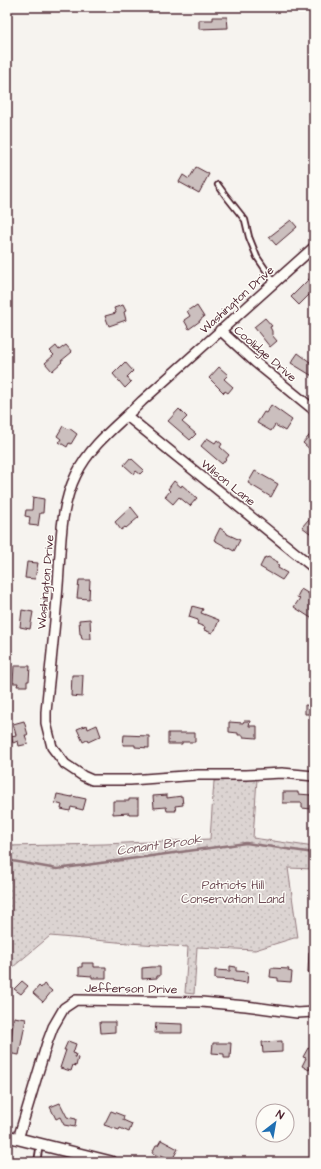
<svg xmlns="http://www.w3.org/2000/svg" width="321" height="1169" viewBox="0 0 321 1169" font-family="'Architects Daughter',sans-serif">
<style>
.park{fill:url(#park-dots);stroke:#937a7e}
.lines{fill:none;stroke-linecap:round;stroke-linejoin:round}
.stream{stroke:#8e7378;stroke-width:2.5}
.building{fill:#cbbfbe;stroke:#4a1f2b}
.service-casing{stroke:#4a1f2b;stroke-width:8}
.minor-casing{stroke:#4a1f2b;stroke-width:12}
.tertiary-casing{stroke:#4a1f2b;stroke-width:14}
.service{stroke:#fdfcf7;stroke-width:4.5}
.minor{stroke:#fdfcf7;stroke-width:9}
.tertiary{stroke:#fdfcf7;stroke-width:11}
.labels{text-anchor:middle;dominant-baseline:central;stroke-width:3;stroke-linejoin:round;paint-order:stroke}
.street-label{font-size:12px;fill:#4a1f2b;stroke:#fdfcf7}
.park-label{font-size:12px;fill:#6e4c55;stroke:#fdfcf7}
.water-label{font-size:13px;font-style:italic;fill:#725058;stroke:#fdfcf7}
</style>
<defs>
<pattern id="park-dots" width="8" height="8" patternUnits="userSpaceOnUse"><rect width="8" height="8" fill="#dcd4d2"/><path d="M2 2h.1M6 6h.1" fill="none" stroke="#beb6b4" stroke-width="1.8" stroke-linecap="round"/></pattern>
</defs>
<rect width="100%" height="100%" fill="#f6f3ef"/>
<filter id="ink" filterUnits="userSpaceOnUse"><feTurbulence type="fractalNoise" baseFrequency=".025" numOctaves="2"/><feDisplacementMap in="SourceGraphic" scale="8" xChannelSelector="R" yChannelSelector="G"/><feConvolveMatrix kernelMatrix="1 2 1 2 8 2 1 2 1" color-interpolation-filters="sRGB"/></filter>
<g filter="url(#ink)">
<!-- park -->
<path class="park" d="M257,779l-4,59 61,9v22l-26,-1 10,70h-4l-39,12 -58,-3 -3,47 -9,-1 3,-46 -60,-4 -78,-7 -43,36v-126l98,-2 105,-5 4,-58z"/>
<g class="lines">
<!-- stream -->
<path class="stream" d="M7,860l50,9 189,-26 68,10"/>
</g>
<!-- building -->
<path class="building" d="M213,17h14l1,11 -29,1v-9h14z
M196,167l13,7 -10,19 -20,-11 4,-7 6,4z
M291,220l6,7 -21,18 -7,-8z
M314,274v26l-5,-5 -10,10 -8,-8z
M123,305l3,6 -2,1 2,8 -17,6 -4,-10 11,-3 -2,-5z
M197,306l7,11 -4,3v1l-11,8 -5,-9 6,-4 -3,-5 6,-4 1,1z
M265,318l7,8 -2,1 2,4v4l5,6 -7,6 -16,-20z
M66,345l6,7 -11,9 1,1 -10,9 -7,-8 9,-8 -4,-4 6,-5 3,4z
M298,353l16,12v12l-23,-14z
M125,362l8,9 -6,6 4,5 -6,6 -12,-14z
M219,367l9,8 -4,4 9,8 -5,6 -3,-2 -1,2 -15,-15z
M271,405l21,15 -7,11 -10,-6 -4,6 -14,-8 7,-11 2,1z
M179,409l8,8 -5,5 14,12 -6,6 -22,-19z
M63,426l5,3 1,-1 8,6 -6,10 -2,-1 -2,4 -8,-5 2,-3 -4,-3z
M314,430v23l-11,-10z
M207,438l8,5 2,-3 5,4 -2,3 9,8 -7,9 -21,-18z
M130,458l1,2 1,-1 12,11 -4,4 -4,-3 -2,3 -10,-9z
M255,471l23,13 -7,13 -23,-14z
M174,481l7,6 1,-2 15,13 -7,8 -11,-9 -6,7 -8,-7 5,-6 -2,-2z
M33,497l11,2 -1,14h-3l-2,13 -9,-1 1,-8 -5,-1 1,-6h6z
M131,507l8,10 -13,11 -1,-1 -4,3 -6,-8z
M308,520l6,4v12l-12,-9z
M220,528l7,5v1l13,6 -6,11 -20,-11z
M265,557l2,1 1,-1 10,5 -1,2 2,1 -1,3 9,5 -5,7 -22,-13z
M27,562l11,1 -3,16 -10,-1z
M79,580h11l-1,19 -12,-1z
M301,589l13,8v23l-20,-13 6,-9 -3,-1z
M192,606l11,3 -2,4 18,7 -4,10h-1l-2,3 -8,-3 1,-3 -8,-3 1,-4 -9,-3z
M22,610l11,2 -3,17 -10,-2z
M90,619l1,20h-9l-1,-5h-1l-1,-14z
M14,666h16l-1,15h-2v5h-10l1,-3h-5z
M72,675h11l-1,22 -11,-1z
M305,705l9,1v8h-9z
M24,721l4,14h-3l3,9 -9,2 -1,-5 -5,2 -2,-7 5,-1 -3,-11z
M244,721h6l-1,5h8v12l-14,-1v-2h-5v-2l-9,-1v-10l14,1z
M87,725l1,4 9,-4 4,11 -13,6 -1,-2 -4,2 -6,-13z
M168,733h27v9h-13v2h-14z
M124,735l25,1v12l-14,-1v-2h-12z
M283,792h15v2l13,1v14l-9,-1v-5h-19z
M57,794l15,3v-1l14,3 -3,11 -12,-3 -1,4 -9,-2 1,-4 -7,-2z
M167,795v3l15,-2 1,9 -8,1 1,5h-9l-1,-4 -12,1 -1,-12z
M129,799h9v15h-9v-1l-16,1v-13h16z
M309,952h5v20h-6z
M82,963h12v4h12v11h-14v-2l-13,-1v-8h3z
M230,966l6,1v4l12,1 -1,11 -14,-2v-1l-18,-1v-9l15,1z
M152,967h8v9h-3v2l-15,1v-11z
M271,968l18,1 -1,2 4,1 -1,10 -13,-1v-3l-8,-1z
M22,981l6,5 -7,8 -7,-5z
M44,984l8,7 -9,11 -10,-9 6,-7 2,2z
M14,1017l12,2 -7,36 -12,-2v-7h3z
M100,1022h15v10l-14,1z
M156,1023l26,1v9h-27z
M68,1041l8,3 -3,9 3,1 -1,3 3,1 -2,8 -3,-1 -2,6 -11,-3 6,-18h-2z
M282,1041v11l-19,1 -1,-11z
M213,1043h18l-1,15h-6v-4l-12,-1z
M308,1048l6,3v9l-5,10 -7,-4 4,-8 -3,-1z
M60,1103l7,14 9,2 -1,8 -11,-2 -4,-8 -4,2 -6,-12z
M111,1111l13,5 -1,4 9,4 -3,8 -9,-4 -1,2 -15,-5z
M161,1140l17,9 -6,11 -11,-5 -1,2 -8,-4 4,-8h2z"/>
<g class="lines">
<defs>
<path id="service" d="M218,185l8,11 19,24 4,17 8,20 17,25
M37,1162l3,-18"/>
<path id="minor" d="M314,247l-172,154c-25,25 -50,42 -66,74 -17,34 -15,74 -18,110 -3,42 -8,85 -12,127v11l6,24 13,17 18,12 9,4h38l68,-5h48l36,-2 32,3
M220,330l35,32 59,48
M127,416l187,152
M18,1139l29,-96 6,-16 11,-19 12,-8 125,2 45,4 51,7 17,-1"/>
<path id="tertiary" d="M7,1136l104,26"/>
</defs>
<!-- service casing -->
<use href="#service" class="service-casing"/>
<!-- minor casing -->
<use href="#minor" class="minor-casing"/>
<!-- tertiary casing -->
<use href="#tertiary" class="tertiary-casing"/>
<!-- service -->
<use href="#service" class="service"/>
<!-- minor -->
<use href="#minor" class="minor"/>
<!-- tertiary -->
<use href="#tertiary" class="tertiary"/>
</g>
</g>
<g class="labels">
<!-- street labels -->
<g class="street-label">
<text transform="translate(237 300) rotate(-42)">Washington Drive</text>
<text transform="translate(265 354) rotate(41)">Coolidge Drive</text>
<text transform="translate(228 483) rotate(39)">Wilson Lane</text>
<text transform="translate(46 582) rotate(-85)">Washington Drive</text>
<text transform="translate(131 989) rotate(1)">Jefferson Drive</text>
</g>
<!-- park labels -->
<g class="park-label">
<text x="233" y="885">Patriots Hill<tspan x="233" dy="14">Conservation Land</tspan></text>
</g>
<!-- water labels -->
<g class="water-label">
<text transform="translate(159 845) rotate(-8)">Conant Brook</text>
</g>
</g>
<!-- margin -->
<rect width="321" height="1169" fill="none" stroke="#fdfcf7" stroke-width="24"/>
<rect x="12" y="12" width="297" height="1145" fill="none" stroke="#4a1f2b" stroke-width="1.5" filter="url(#ink)"/>
<!-- north arrow -->
<g transform="translate(275 1123) rotate(31)"><circle r="19" fill="#fdfcf7" stroke="#b5a4a5"/>
<path d="M0-3L7 15L0 10L-7 15Z" fill="#1f6fb2"/>
<text y="-6" font-size="11" font-weight="bold" text-anchor="middle" fill="#4a1f2b">N</text>
</g>
</svg>
